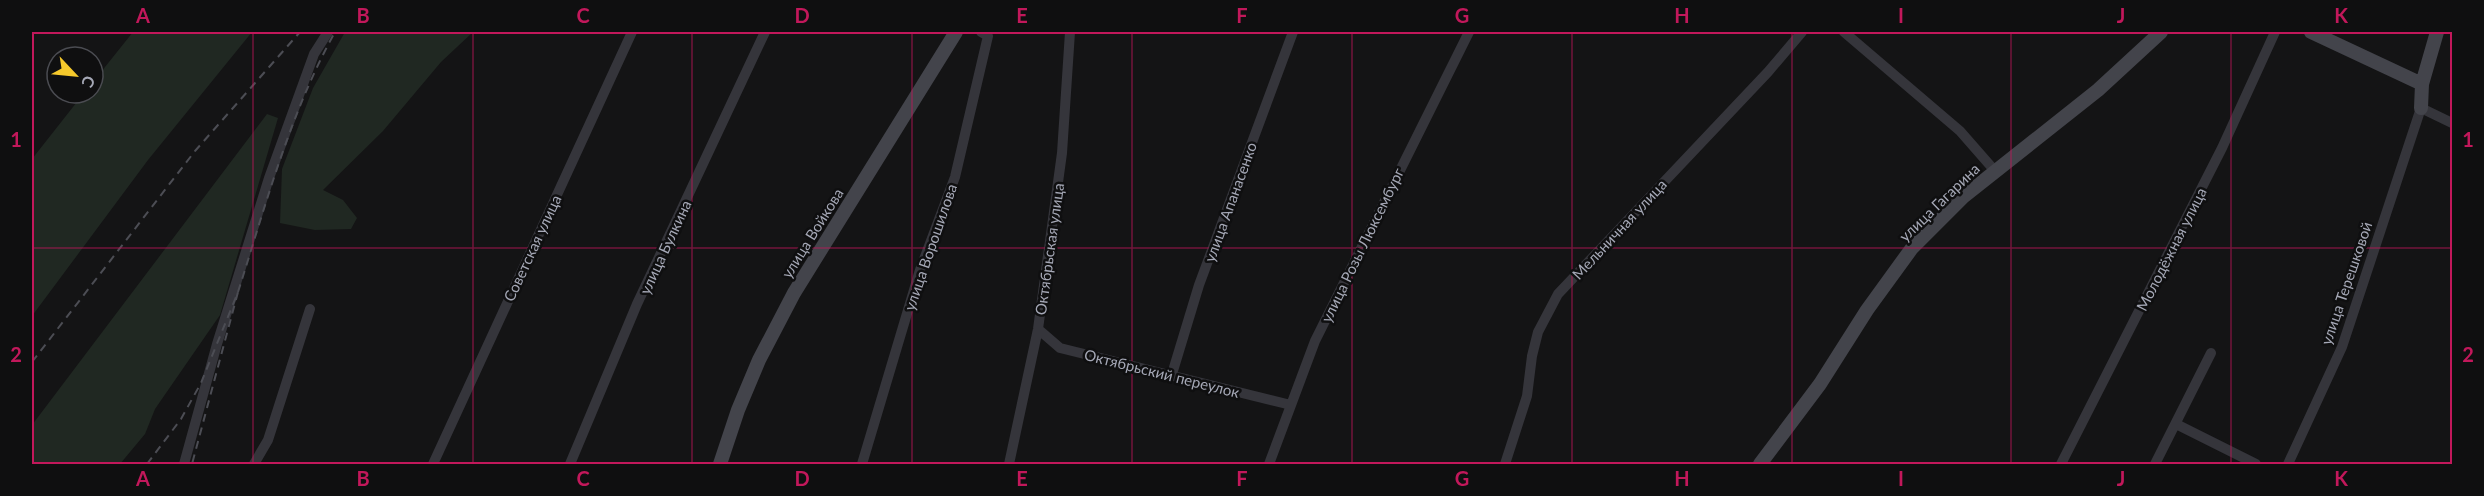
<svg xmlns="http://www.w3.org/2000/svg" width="2484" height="496" viewBox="0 0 2484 496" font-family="Lato,sans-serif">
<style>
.green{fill:#202822}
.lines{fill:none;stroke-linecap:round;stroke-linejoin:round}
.street{stroke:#35353b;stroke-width:10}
.secondary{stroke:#43444b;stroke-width:14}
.rail{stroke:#4c4d54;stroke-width:2;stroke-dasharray:8 6;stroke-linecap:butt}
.grid{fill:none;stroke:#c2185b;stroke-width:1.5;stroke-opacity:0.55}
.labels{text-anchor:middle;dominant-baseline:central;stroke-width:5;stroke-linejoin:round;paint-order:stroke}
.street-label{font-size:15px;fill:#a5a8b6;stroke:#0f0f10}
.neatline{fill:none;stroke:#c2185b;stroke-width:2}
.grid-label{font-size:20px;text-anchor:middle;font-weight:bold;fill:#c2185b}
</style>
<rect width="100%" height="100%" fill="#141415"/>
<!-- green -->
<path class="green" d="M133,32h119l-104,128 -116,156v-157l52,-66h9v-11z
M345,32h128l-32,30 -58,69 -60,59 20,10 14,18 -6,11 -36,1 -35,-7 2,-54 31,-81z
M267,114l11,4 -58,197 -65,94 -10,25 -25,30h-88v-39z"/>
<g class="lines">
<!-- street -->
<path class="street" d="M1844,32l116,99 35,40
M1038,329l22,19 231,57
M1172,374l27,-89 94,-253
M2176,424l80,40
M184,464l33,-120 52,-166 45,-124 14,-22
M254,464l14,-24 42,-131
M433,464l199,-432
M570,464l67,-160 128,-272
M862,464l58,-194 35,-93 33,-141 -7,-4
M1009,464l29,-135 24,-176 8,-121
M1269,464l46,-123 154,-309
M1505,464l22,-68 5,-40 6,-24 20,-38 210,-222 34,-40
M2061,464l161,-316 53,-116
M2155,464l56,-111
M2288,464l54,-117 79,-239 31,15"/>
<!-- secondary -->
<path class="secondary" d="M2311,32l111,52 -1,24
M2422,84l15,-52
M720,464l18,-54 21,-50 35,-67 162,-261
M1760,464l60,-80 47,-74 45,-62 51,-51 135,-107 63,-58"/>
<!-- rail -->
<path class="rail" d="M238,292c28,-88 52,-179 97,-260
M32,362l163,-211 105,-119
M147,464l34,-45 20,-36 37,-91 -46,172"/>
</g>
<!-- grid -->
<path class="grid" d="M253,32v432M473,32v432M692,32v432M912,32v432M1132,32v432M1352,32v432M1572,32v432M1792,32v432M2011,32v432M2231,32v432M32,248h2420"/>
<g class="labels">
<!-- street labels -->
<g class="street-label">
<text transform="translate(1230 202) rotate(-70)">улица Апанасенко</text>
<text transform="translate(1939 202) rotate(-44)">улица Гагарина</text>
<text transform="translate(1619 229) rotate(-47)">Мельничная улица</text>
<text transform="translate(812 233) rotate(-58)">улица Войкова</text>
<text transform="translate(1362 245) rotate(-64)">улица Розы Люксембург</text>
<text transform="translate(665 247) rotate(-65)">улица Булкина</text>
<text transform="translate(930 247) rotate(-71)">улица Ворошилова</text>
<text transform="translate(532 248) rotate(-65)">Советская улица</text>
<text transform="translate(1049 249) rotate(-82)">Октябрьская улица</text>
<text transform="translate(2171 249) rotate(-63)">Молодёжная улица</text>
<text transform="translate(2346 283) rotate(-71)">улица Терешковой</text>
<text transform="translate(1162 373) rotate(14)">Октябрьский переулок</text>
</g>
</g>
<!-- border -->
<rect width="2484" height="496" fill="none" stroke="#0f0f10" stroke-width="66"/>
<!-- north arrow -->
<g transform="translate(75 75) rotate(116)"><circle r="28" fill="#0f0f10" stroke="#4b4c52" stroke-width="1.5"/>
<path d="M0-4.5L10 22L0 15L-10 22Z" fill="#f5c92c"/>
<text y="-9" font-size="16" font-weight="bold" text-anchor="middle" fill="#a5a8b6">С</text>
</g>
<rect x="33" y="33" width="2418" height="430" class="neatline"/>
<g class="grid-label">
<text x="143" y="23">A</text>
<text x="363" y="23">B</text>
<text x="583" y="23">C</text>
<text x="802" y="23">D</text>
<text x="1022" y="23">E</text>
<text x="1242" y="23">F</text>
<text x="1462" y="23">G</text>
<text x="1682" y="23">H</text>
<text x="1901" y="23">I</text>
<text x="2121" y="23">J</text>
<text x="2341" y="23">K</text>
<text x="16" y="147">1</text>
<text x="2468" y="147">1</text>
<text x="16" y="362">2</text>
<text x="2468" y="362">2</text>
<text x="143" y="486">A</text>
<text x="363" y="486">B</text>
<text x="583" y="486">C</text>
<text x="802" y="486">D</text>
<text x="1022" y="486">E</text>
<text x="1242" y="486">F</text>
<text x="1462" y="486">G</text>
<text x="1682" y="486">H</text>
<text x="1901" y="486">I</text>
<text x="2121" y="486">J</text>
<text x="2341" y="486">K</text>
</g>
</svg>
